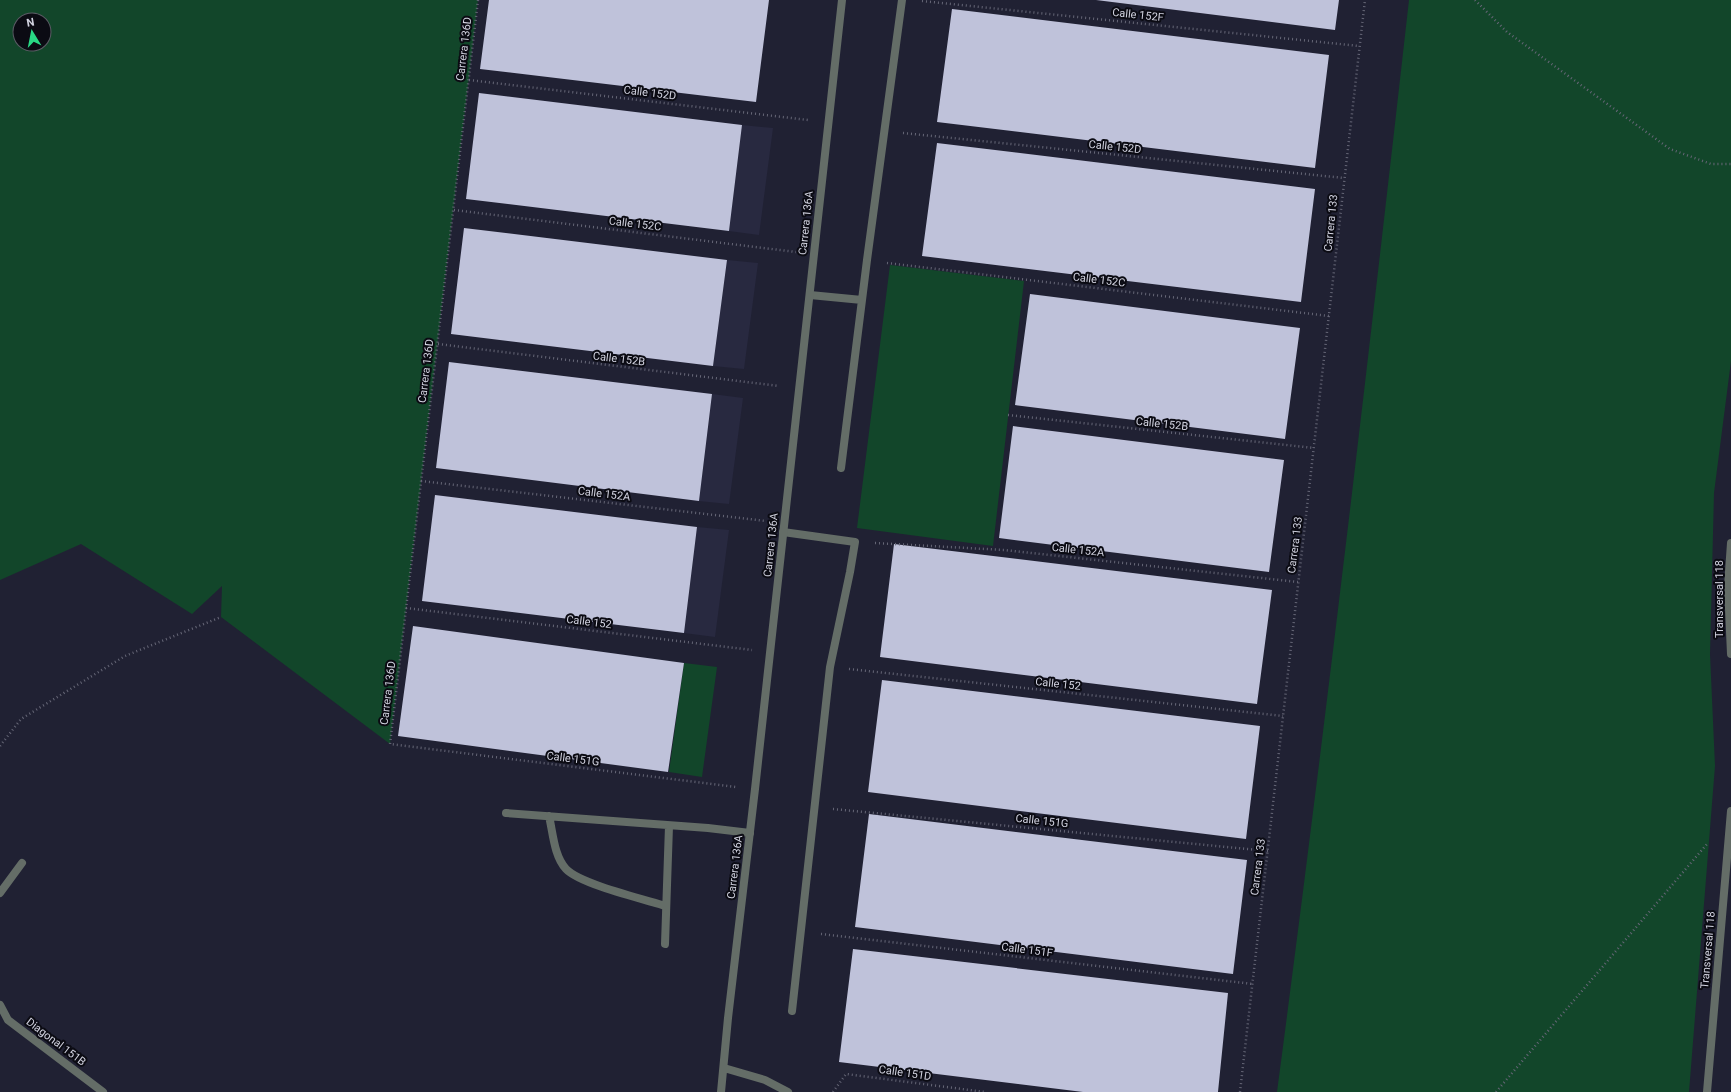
<svg xmlns="http://www.w3.org/2000/svg" width="1731" height="1092" viewBox="0 0 1731 1092" font-family="Roboto,sans-serif">
<style>
.built{fill:#282940}
.green{fill:#12462a;fill-rule:evenodd}
.building{fill:#bfc2da}
.lines{fill:none;stroke-linecap:round;stroke-linejoin:round}
.path{stroke:#666777;stroke-width:2.5;stroke-dasharray:1 3;stroke-linecap:butt}
.service{stroke:#646d67;stroke-width:8}
.minor{stroke:#646d67;stroke-width:8}
.labels{text-anchor:middle;dominant-baseline:central;stroke-width:4;stroke-linejoin:round;paint-order:stroke}
.street-label{font-size:11px;fill:#d2d3e0;stroke:#0b0b13}
</style>
<rect width="100%" height="100%" fill="#202133"/>
<!-- built -->
<path class="built" d="M742,125l31,3 -14,107 -30,-4z
M727,260l31,3 -14,106 -31,-3z
M712,394l31,4 -14,106 -30,-3z
M697,527l32,3 -14,107 -31,-4z"/>
<!-- green -->
<path class="green" d="M0,0h478l-88,744 -169,-127 1,-31 -30,28 -111,-70 -81,36zM20,20h24v24h-24z
M1409,0h322v361l-17,132 -4,161 5,112 -26,326h-412c48,-363 91,-728 132,-1092z
M890,265l134,16 -31,265 -136,-18z
M684,663l33,4 -15,110 -33,-5z"/>
<!-- building -->
<path class="building" d="M489,0h280l-13,102 -276,-33z
M1096,0h243l-4,30z
M952,9l377,46 -14,113 -378,-46z
M479,93l263,32 -13,106 -263,-32z
M937,143l378,46 -14,113 -379,-46z
M464,228l263,32 -14,106 -262,-32z
M1030,294l270,34 -15,111 -270,-34z
M449,362l263,32 -13,107 -263,-33z
M1013,426l271,34 -15,112 -270,-34z
M435,495l262,32 -13,106 -262,-32z
M894,544l378,46 -15,114 -377,-47z
M413,626l271,37 -16,109 -270,-36z
M882,680l378,46 -14,113 -378,-47z
M869,814l378,46 -14,114 -378,-47z
M853,949l375,44 -10,99h-135l-244,-30z"/>
<g class="lines">
<!-- path -->
<path class="path" d="M478,0l-88,744 346,43
M1475,0l32,32 163,117 41,15h20
M922,1l437,45
M469,80l339,40
M903,133l441,45
M454,210l342,42
M887,263l442,53
M438,344l341,42
M1008,415l306,33
M421,481l345,40
M875,543l129,7 294,32
M406,608l346,42
M849,669l434,47
M0,746l21,-27 104,-63 96,-39
M833,809l435,42
M821,934l432,50
M833,1092l13,-18 139,18
M1240,1092l125,-1092
M1496,1092l211,-248"/>
<!-- service -->
<path class="service" d="M810,295l52,5
M841,468l26,-208 35,-260
M783,532l72,10 -5,30 -20,95 -38,344
M506,813l202,15 42,5
M549,816c4,17 5,40 17,53 14,15 77,30 100,37
M0,893l22,-30
M665,944l4,-118"/>
<!-- minor -->
<path class="minor" d="M1731,543l-3,43 3,68
M0,1005l8,15 95,72
M724,1068l41,12 23,12
M721,1092l7,-74 27,-229 87,-789
M1707,1092l24,-281"/>
</g>
<g class="labels">
<!-- street labels -->
<g class="street-label">
<text transform="translate(1138 15) rotate(6)">Calle 152F</text>
<text transform="translate(464 49) rotate(-83)">Carrera 136D</text>
<text transform="translate(650 93) rotate(7)">Calle 152D</text>
<text transform="translate(1115 147) rotate(6)">Calle 152D</text>
<text transform="translate(806 223) rotate(-84)">Carrera 136A</text>
<text transform="translate(1331 223) rotate(-84)">Carrera 133</text>
<text transform="translate(635 224) rotate(7)">Calle 152C</text>
<text transform="translate(1099 280) rotate(7)">Calle 152C</text>
<text transform="translate(619 359) rotate(7)">Calle 152B</text>
<text transform="translate(426 371) rotate(-83)">Carrera 136D</text>
<text transform="translate(1162 424) rotate(6)">Calle 152B</text>
<text transform="translate(604 494) rotate(7)">Calle 152A</text>
<text transform="translate(771 545) rotate(-84)">Carrera 136A</text>
<text transform="translate(1295 545) rotate(-83)">Carrera 133</text>
<text transform="translate(1078 550) rotate(6)">Calle 152A</text>
<text transform="translate(1719 599) rotate(-90)">Transversal 118</text>
<text transform="translate(589 622) rotate(7)">Calle 152</text>
<text transform="translate(1058 684) rotate(6)">Calle 152</text>
<text transform="translate(388 693) rotate(-83)">Carrera 136D</text>
<text transform="translate(573 759) rotate(7)">Calle 151G</text>
<text transform="translate(1042 821) rotate(6)">Calle 151G</text>
<text transform="translate(735 867) rotate(-83)">Carrera 136A</text>
<text transform="translate(1258 867) rotate(-83)">Carrera 133</text>
<text transform="translate(1027 950) rotate(7)">Calle 151F</text>
<text transform="translate(1708 950) rotate(-85)">Transversal 118</text>
<text transform="translate(56 1042) rotate(37)">Diagonal 151B</text>
<text transform="translate(905 1073) rotate(8)">Calle 151D</text>
</g>
</g>
<!-- north arrow -->
<g transform="translate(32 32) rotate(350)"><circle r="19" fill="#0b0b13" stroke="#5b5b65"/>
<path d="M0-3L7 15L0 10L-7 15Z" fill="#29d885"/>
<text y="-6" font-size="11" font-weight="bold" text-anchor="middle" fill="#d2d3e0">N</text>
</g>
</svg>
